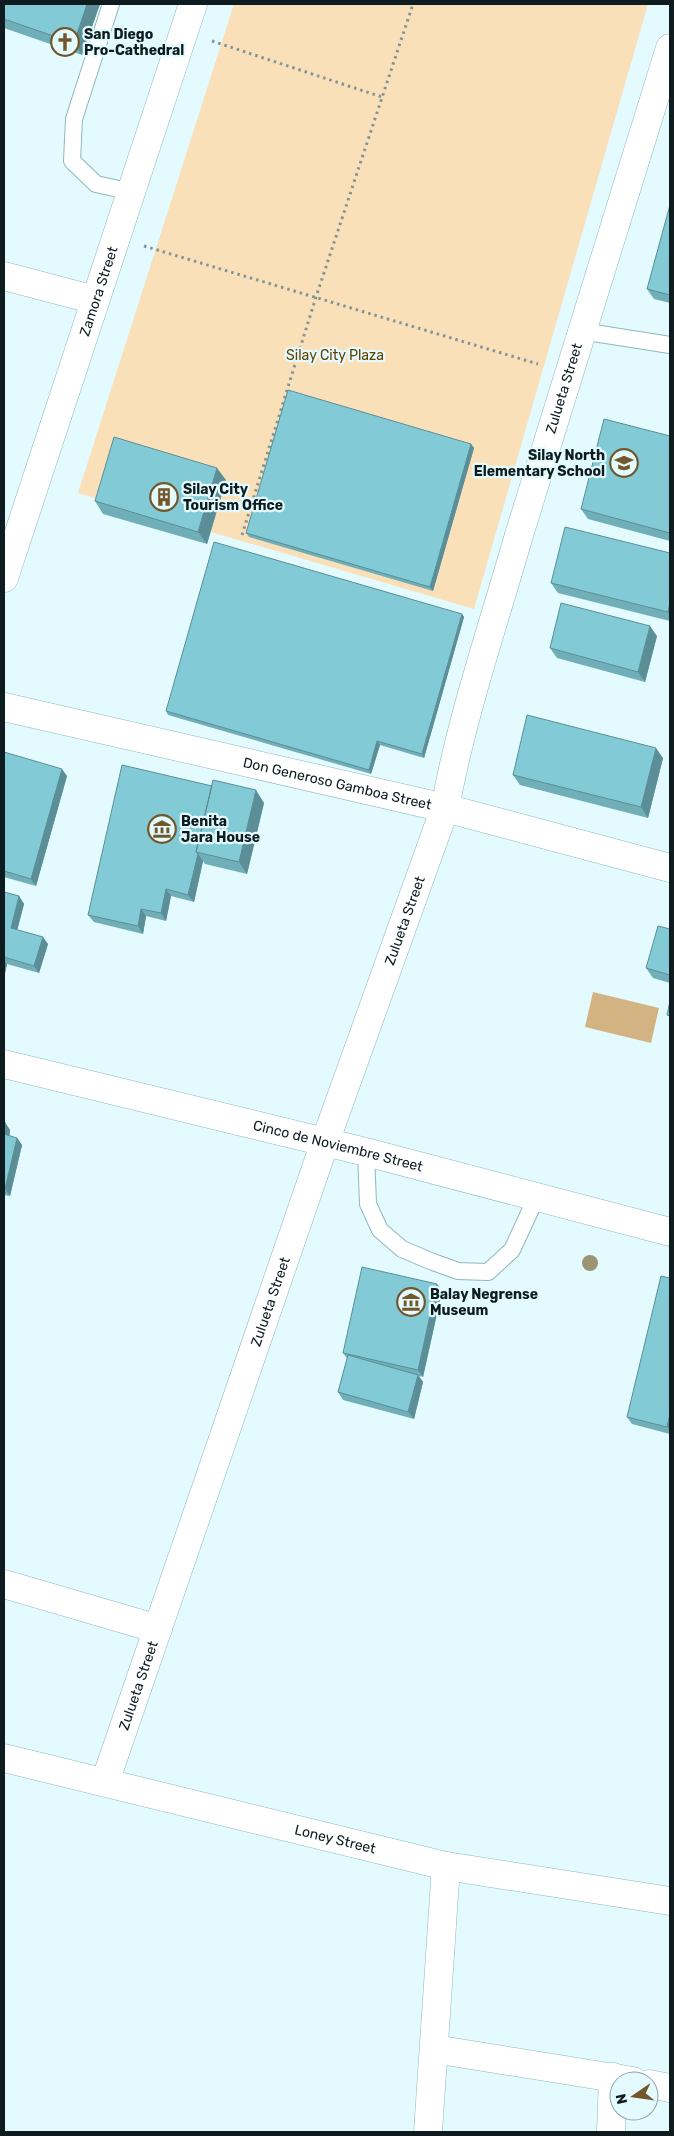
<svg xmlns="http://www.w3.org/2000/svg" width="674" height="2136" viewBox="0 0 674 2136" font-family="Rubik,sans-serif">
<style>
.green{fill:#fae0b9}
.water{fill:#d3b382}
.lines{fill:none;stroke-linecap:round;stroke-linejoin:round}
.lane-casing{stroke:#91b7bc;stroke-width:18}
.street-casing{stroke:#91b7bc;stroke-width:29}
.secondary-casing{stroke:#91b7bc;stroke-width:29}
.path{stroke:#829598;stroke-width:3;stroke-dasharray:2.5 4;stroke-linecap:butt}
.lane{stroke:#fff;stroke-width:16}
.street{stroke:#fff;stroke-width:28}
.secondary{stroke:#fff;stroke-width:28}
.tree{fill:#9c9573}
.wall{fill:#70afb8}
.shaded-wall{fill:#5b8e96}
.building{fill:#82cbd6;stroke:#5b8e96}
.labels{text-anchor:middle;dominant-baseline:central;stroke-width:4.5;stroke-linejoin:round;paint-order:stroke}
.poi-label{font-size:14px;font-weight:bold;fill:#0e1c1f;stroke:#e3fafe;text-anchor:start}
.street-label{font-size:14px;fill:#0e1c1f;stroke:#e3fafe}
.park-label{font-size:14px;fill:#614201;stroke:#e3fafe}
</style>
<rect width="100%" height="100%" fill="#e3fafe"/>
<!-- green -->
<path class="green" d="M234,4h414l-174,605 -396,-116z"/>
<!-- water -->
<path class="water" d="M593,992l66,16 -8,35 -66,-16z"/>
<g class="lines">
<defs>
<path id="lane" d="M111,4l-37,115 -2,42 24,23 36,8
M581,331l89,14
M366,1152l2,52 12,26 22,19 31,13 25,9 30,1 24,-22 25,-54"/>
<g id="street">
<path d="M4,276l91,24"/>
<path id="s1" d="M4,707l441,101 225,60"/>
<path d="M4,1584l154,45"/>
<path id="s2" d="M105,1782l220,-640 120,-334c17,-93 48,-182 74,-273 49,-163 100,-325 151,-487"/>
<path d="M434,2049l199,32"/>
<path d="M649,2084l21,4"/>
<path d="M428,2132l18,-266"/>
<path d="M611,2132l2,-55"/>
</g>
<g id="secondary">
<path id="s3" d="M4,578l189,-574"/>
<path id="s4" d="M4,1064l362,88 304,80"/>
<path id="s5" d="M4,1758l442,108 224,35"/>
</g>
</defs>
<!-- lane casing -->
<use href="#lane" class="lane-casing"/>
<!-- street casing -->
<use href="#street" class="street-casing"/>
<!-- secondary casing -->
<use href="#secondary" class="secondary-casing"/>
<!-- path -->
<path class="path" d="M212,41l170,56
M144,246l394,118
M242,535l74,-238 97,-293"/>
<!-- lane -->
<use href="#lane" class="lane"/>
<!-- street -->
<use href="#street" class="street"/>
<!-- secondary -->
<use href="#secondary" class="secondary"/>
</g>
<!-- trees -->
<circle class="tree" cx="590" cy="1263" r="8"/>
<!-- wall -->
<path class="wall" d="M4,4h96l-18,51 -78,-27z
M670,205v98l-16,-4 -7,-10z
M670,436v105l-82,-22 -7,-10z
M471,444l3,4 -41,143 -184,-54 -3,-4z
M226,480l-19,64 -104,-30 -8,-13z
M670,553v68l-112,-28 -7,-10z
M462,614l2,3 -40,141 -44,-13 -9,29 -203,-59 -2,-4z
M657,636l-12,46 -88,-24 -7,-10z
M4,752l63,24 -31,110 -32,-9z
M663,758l-15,60 -128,-33 -7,-10z
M264,803l-17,71 -42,-10 -2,-3 -9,41 -23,-6 -5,25 -20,-5 -3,18 -49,-12 -6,-7z
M4,892l15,4 5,8 -7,26 31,14 -9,29 -32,-9 -3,14z
M670,929v54l-17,-5 -7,-10z
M4,1122l6,8 -1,6 8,2 5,7 -12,51 -6,-1z
M670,1278v156l-38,-10 -5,-7z
M442,1291l-19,86 -4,-1 4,6 -9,37 -71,-19 -5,-8 9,-34 -4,-5z"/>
<!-- shaded-wall -->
<path class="shaded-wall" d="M87,4h13l-18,51 -8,-12z
M471,444l3,4 -41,143 -3,-4z
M217,468l9,12 -19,64 -9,-12z
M670,602v14l-2,-4z
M462,614l2,3 -40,141 -2,-4z
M650,626l7,10 -12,46 -7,-10z
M377,741l3,4 -9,29 -2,-4z
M656,748l7,10 -15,60 -7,-11z
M62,769l5,7 -31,110 -5,-7z
M256,790l8,13 -17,71 -8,-12z
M198,854l5,7 -9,41 -6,-7z
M166,889l5,7 -5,25 -5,-8z
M19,896l5,8 -8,31 -5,-7z
M141,909l5,7 -3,18 -5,-8z
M43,937l5,7 -9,29 -5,-7z
M4,959l3,5 -3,14z
M5,1122l5,8 -1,12 -5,-8z
M17,1138l5,7 -12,51 -5,-7z
M437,1284l5,7 -19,86 -5,-7z
M418,1375l5,7 -9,37 -6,-7z
M670,1414v17l-3,-4z"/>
<!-- building -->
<path class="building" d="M4,4h83l-13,39 -70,-24z
M670,205v90l-23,-6z
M288,390l183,54 -41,143 -184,-54z
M604,419l66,17v97l-89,-24z
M114,437l103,31 -19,64 -103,-31z
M565,527l105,26v49l-2,10 -117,-29z
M214,542l248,72 -40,140 -45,-13 -8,29 -203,-59z
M561,603l89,23 -12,46 -88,-24z
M527,715l129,33 -15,59 -128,-32z
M4,752l58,17 -31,110 -27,-8z
M122,765l90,21 -16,66 2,2 -10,41 -22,-6 -5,24 -20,-4 -3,17 -50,-11z
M213,780l43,10 -17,72 -43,-10z
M4,892l15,4 -8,32 32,9 -9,29 -30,-9z
M658,926l12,3v46l-24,-7z
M670,1001v15l-3,-1z
M4,1122h1l-1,12 13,4 -12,51h-1z
M362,1267l75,17 -19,86 -75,-17z
M661,1276l9,2v136l-3,13 -40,-10z
M348,1355l70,20 -10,37 -70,-20z"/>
<!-- icons -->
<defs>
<symbol id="church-ring" viewBox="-11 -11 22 22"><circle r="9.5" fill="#e3fafe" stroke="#72572a" stroke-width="1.5"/><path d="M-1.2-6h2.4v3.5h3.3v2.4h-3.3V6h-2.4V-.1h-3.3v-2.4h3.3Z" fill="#72572a"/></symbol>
<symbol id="school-ring" viewBox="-11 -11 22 22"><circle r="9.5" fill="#e3fafe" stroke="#72572a" stroke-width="1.5"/><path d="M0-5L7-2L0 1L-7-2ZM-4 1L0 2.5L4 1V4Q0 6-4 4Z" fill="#72572a"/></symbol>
<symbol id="building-ring" viewBox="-11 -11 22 22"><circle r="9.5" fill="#e3fafe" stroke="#72572a" stroke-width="1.5"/><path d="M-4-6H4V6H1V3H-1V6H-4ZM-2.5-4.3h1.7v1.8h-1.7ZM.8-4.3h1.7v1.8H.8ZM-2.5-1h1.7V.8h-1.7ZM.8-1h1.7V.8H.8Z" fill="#72572a"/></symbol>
<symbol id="museum-ring" viewBox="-11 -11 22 22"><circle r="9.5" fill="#e3fafe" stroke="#72572a" stroke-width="1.5"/><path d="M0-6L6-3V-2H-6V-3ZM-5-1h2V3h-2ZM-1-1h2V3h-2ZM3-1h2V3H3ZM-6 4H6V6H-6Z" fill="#72572a"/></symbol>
</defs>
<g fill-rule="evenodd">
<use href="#church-ring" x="49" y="26" width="32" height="32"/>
<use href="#school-ring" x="608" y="447" width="32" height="32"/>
<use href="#building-ring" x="148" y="481" width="32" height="32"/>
<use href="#museum-ring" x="146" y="813" width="32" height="32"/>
<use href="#museum-ring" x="395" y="1286" width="32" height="32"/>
</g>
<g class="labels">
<!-- poi labels -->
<g class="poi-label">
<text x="84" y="34">San Diego<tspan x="84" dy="16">Pro-Cathedral</tspan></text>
<text x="605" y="455" text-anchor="end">Silay North<tspan x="605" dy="16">Elementary School</tspan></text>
<text x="183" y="489">Silay City<tspan x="183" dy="16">Tourism Office</tspan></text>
<text x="181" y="821">Benita<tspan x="181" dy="16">Jara House</tspan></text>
<text x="430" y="1294">Balay Negrense<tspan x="430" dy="16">Museum</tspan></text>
</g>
<!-- street labels -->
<g class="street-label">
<text stroke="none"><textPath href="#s3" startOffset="302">Zamora Street</textPath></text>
<text stroke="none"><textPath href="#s2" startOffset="1468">Zulueta Street</textPath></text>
<text stroke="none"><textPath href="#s1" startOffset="342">Don Generoso Gamboa Street</textPath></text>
<text stroke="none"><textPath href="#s2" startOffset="912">Zulueta Street</textPath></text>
<text stroke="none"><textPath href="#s4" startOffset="344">Cinco de Noviembre Street</textPath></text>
<text stroke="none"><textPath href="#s2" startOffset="508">Zulueta Street</textPath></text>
<text stroke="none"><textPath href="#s2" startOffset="102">Zulueta Street</textPath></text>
<text stroke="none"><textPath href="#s5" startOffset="341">Loney Street</textPath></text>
</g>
<!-- park labels -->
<g class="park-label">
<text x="335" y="355">Silay City Plaza</text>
</g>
</g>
<!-- border -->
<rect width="674" height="2136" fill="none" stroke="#0e1c1f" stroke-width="10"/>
<!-- north arrow -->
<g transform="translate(634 2096) rotate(257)"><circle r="24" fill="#e3fafe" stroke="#8ea1a5"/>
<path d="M0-4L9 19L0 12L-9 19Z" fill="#72572a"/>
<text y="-8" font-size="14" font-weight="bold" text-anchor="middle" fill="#0e1c1f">N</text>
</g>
</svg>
